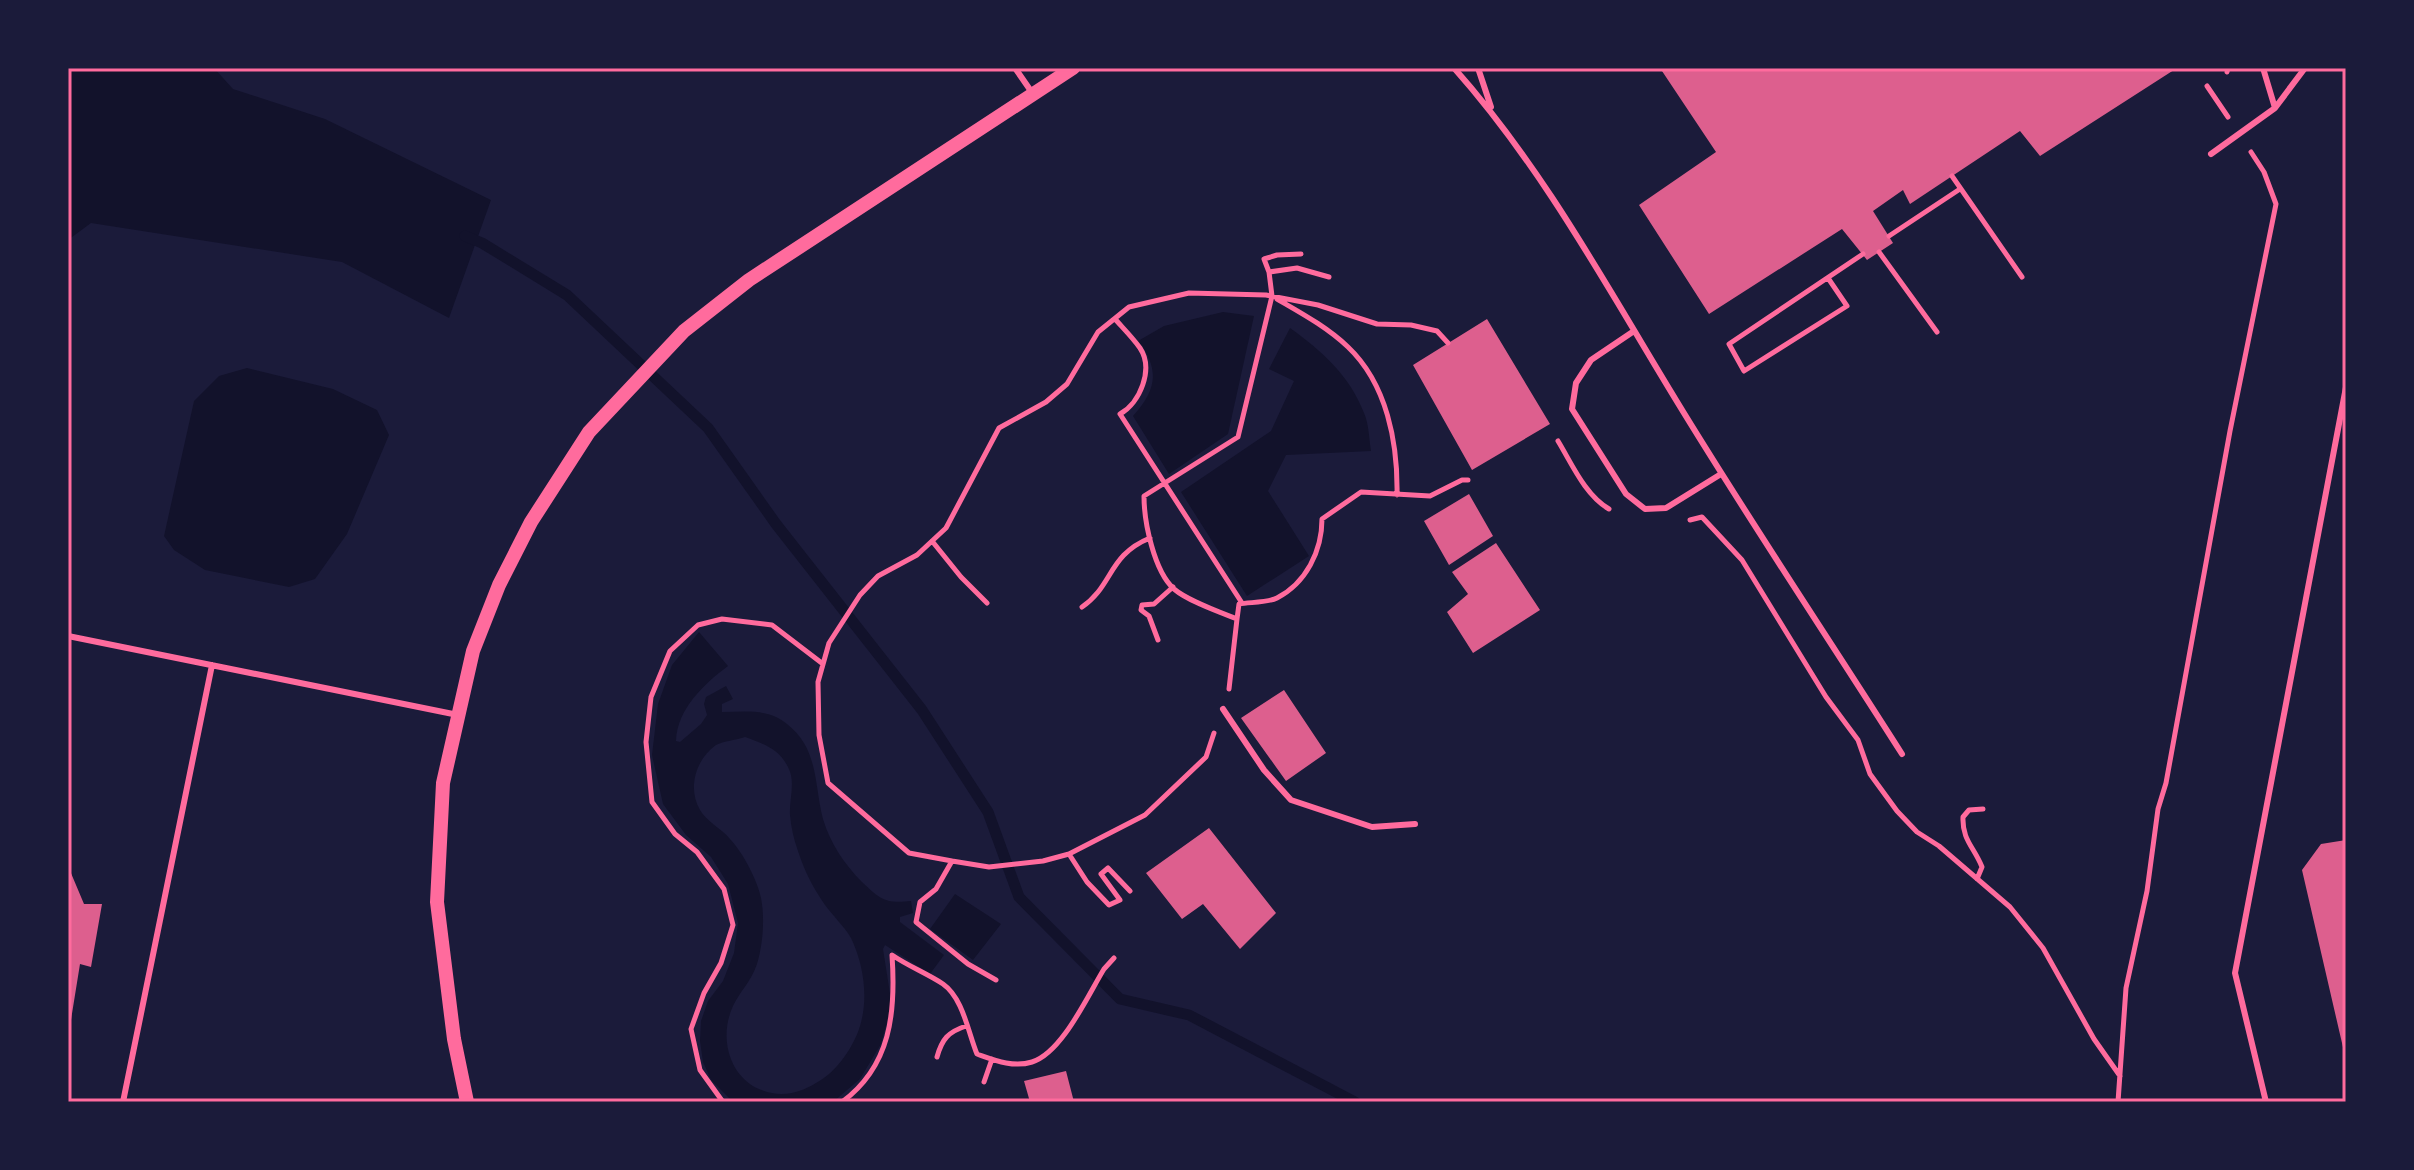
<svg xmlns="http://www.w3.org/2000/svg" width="2414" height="1170" viewBox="0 0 2414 1170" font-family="Roboto,sans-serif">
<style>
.water{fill:#12122b;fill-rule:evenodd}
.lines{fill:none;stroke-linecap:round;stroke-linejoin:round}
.stream{stroke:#12122b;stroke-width:11}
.building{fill:#dd5f8e}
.path{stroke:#ff6b9d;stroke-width:5}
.service{stroke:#ff6b9d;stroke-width:6}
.tertiary{stroke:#ff6b9d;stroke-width:14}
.neatline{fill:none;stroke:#ff6b9d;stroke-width:3}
</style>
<rect width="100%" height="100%" fill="#1b1b3a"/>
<!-- water -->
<path class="water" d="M68,68h146l19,21 92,30 166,81 -42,118 -107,-56 -251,-39 -23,17z
M1223,312l31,4 -26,118 -59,40 -36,-58c24,-26 27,-47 5,-75l26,-15z
M1290,328c32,23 60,48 74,85 5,11 5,26 7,38l-85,4 -18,36 41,65 -62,40 -66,-104 90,-61 23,-50 -25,-12z
M247,368l86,21 44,21 12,25 -42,99 -32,45 -26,8 -84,-17 -31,-20 -10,-14 30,-135 25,-25z
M699,632l29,34c-24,18 -51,43 -52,75l4,1 21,-18 6,-9 -3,-11 2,-7 20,-11 7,13 -11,5v8c23,0 46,-4 65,12 32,25 27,61 36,95 7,24 22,46 39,63 18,17 23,22 49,19l2,12 -13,4v5l44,33 -14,19 -45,-29 -2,4 8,51 -4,22 -6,22 -21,35 -27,23h-100l-22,-22 -8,-18 -3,-21 1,-20 7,-20 15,-20 11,-28 4,-30 -10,-39 -17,-27 -25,-22 -23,-31 -11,-49 6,-51 14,-39zM745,737c19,7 34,12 43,30 8,15 1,32 2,48 1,12 4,25 8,36 6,19 15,37 27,54 8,11 19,21 26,33 14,29 18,65 7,94 -8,20 -23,41 -42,51 -18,11 -36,15 -57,6 -31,-14 -40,-53 -26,-83 7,-15 18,-24 24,-42 6,-20 8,-46 4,-66 -4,-19 -18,-45 -31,-59 -9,-11 -23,-17 -30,-29 -13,-22 -4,-51 16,-65 7,-4 21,-5 29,-8z
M955,894l46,30 -28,36 -43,-31z"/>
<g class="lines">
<!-- stream -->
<path class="stream" d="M465,236l17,7 85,52 141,133 68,96 146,186 66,102 31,85 101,102 69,16 166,87"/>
</g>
<!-- building -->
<path class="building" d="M1660,68h517l-137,88 -20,-25 -110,73 -7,-14 -30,21 20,32 -26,17 -25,-31 -133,85 -70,-109 77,-53z
M1487,319l63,105 -78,46 -59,-105z
M1469,494l24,42 -44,29 -25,-44z
M1496,543l44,67 -67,43 -26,-41 21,-18 -16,-22z
M1284,690l42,63 -40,28 -45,-63z
M1209,828l67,85 -36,36 -37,-45 -21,15 -36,-46z
M2346,840v216h-1l-43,-186 19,-26z
M68,866l16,38h18l-11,63 -11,-3 -10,62z
M1066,1071l8,31h-44l-6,-21z"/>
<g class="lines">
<!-- path -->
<path class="path" d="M2227,72l1,-4
M2207,86l21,31
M1952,176l70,101
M1889,236l71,-47
M1879,252l58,80
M1269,272l-5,-13 13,-4 24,-1
M1828,278l19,28 -103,65 -15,-27 134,-90
M1277,299c24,14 50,28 71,48 39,37 50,96 49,148
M1115,319c8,9 18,19 25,29 14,21 0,55 -20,66l122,189
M1558,441c14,23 27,54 51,68
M1690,520l12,-3 40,43 84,137 32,43 12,34 27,37 20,21 22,14 71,61 33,41 51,91 26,37
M932,541l29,36 26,26
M1082,607c31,-21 26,-52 68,-69
M1237,619l2,-15c11,-2 28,-1 38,-6 29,-15 45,-47 45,-79l39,-27 69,4 32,-16h6
M1158,640l-9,-24 -8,-6 1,-5 12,-1 19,-17
M1229,689l8,-70c-18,-7 -49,-18 -63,-30 -20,-18 -30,-67 -30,-93l94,-59 34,-141 -3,-24 28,-4 32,9
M1069,854l18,28 22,23 11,-5 -19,-26 7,-6 22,23
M952,861l-43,-8 -81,-70 -9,-48 -1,-53 11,-39 31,-48 18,-19 39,-21 29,-27 53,-100 47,-26 21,-18 31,-52 31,-25 60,-14 77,2 52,10 59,19 34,1 26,6 11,12
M1977,879l5,-12c-8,-20 -20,-27 -19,-50l6,-7 14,-1
M996,980l-28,-16 -52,-42 4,-20 16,-13 16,-28 37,6 54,-6 26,-7 76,-39 61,-58 8,-24
M937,1057c5,-18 11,-25 29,-31
M984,1082l8,-23
M723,1102l-23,-32 -9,-41 13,-36 17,-30 12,-38 -9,-36 -27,-37 -22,-18 -23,-32 -6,-60 5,-45 19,-46 28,-26 24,-6 50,6 51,39
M842,1102c49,-36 54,-90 50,-147 16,11 36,19 51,29 20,14 25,48 34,70 17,6 36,14 55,8 30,-9 56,-67 72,-93l10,-11
M2118,1102l8,-114 21,-97 11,-82 8,-26 64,-352 46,-227 -12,-32 -13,-20"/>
<!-- service -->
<path class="service" d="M1015,68l18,26
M1454,68c89,100 153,219 222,332 73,120 151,236 226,354
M1478,68l13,39
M2263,68l12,40
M2211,154l64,-46 30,-40
M1634,331l-43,29 -15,23 -4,26 54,85 19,15 21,-1 55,-34
M68,636l390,79
M1223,709l41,61 27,30 81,27 43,-3
M123,1102l89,-437
M2266,1102l-31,-129 111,-586"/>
<!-- tertiary -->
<path class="tertiary" d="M467,1102l-13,-63 -17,-137 6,-119 30,-132 26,-66 32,-63 58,-90 95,-101 65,-51 324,-212"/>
</g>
<!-- border -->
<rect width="2414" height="1170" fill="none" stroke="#1b1b3a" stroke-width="140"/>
<rect x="70" y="70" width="2274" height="1030" class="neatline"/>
</svg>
